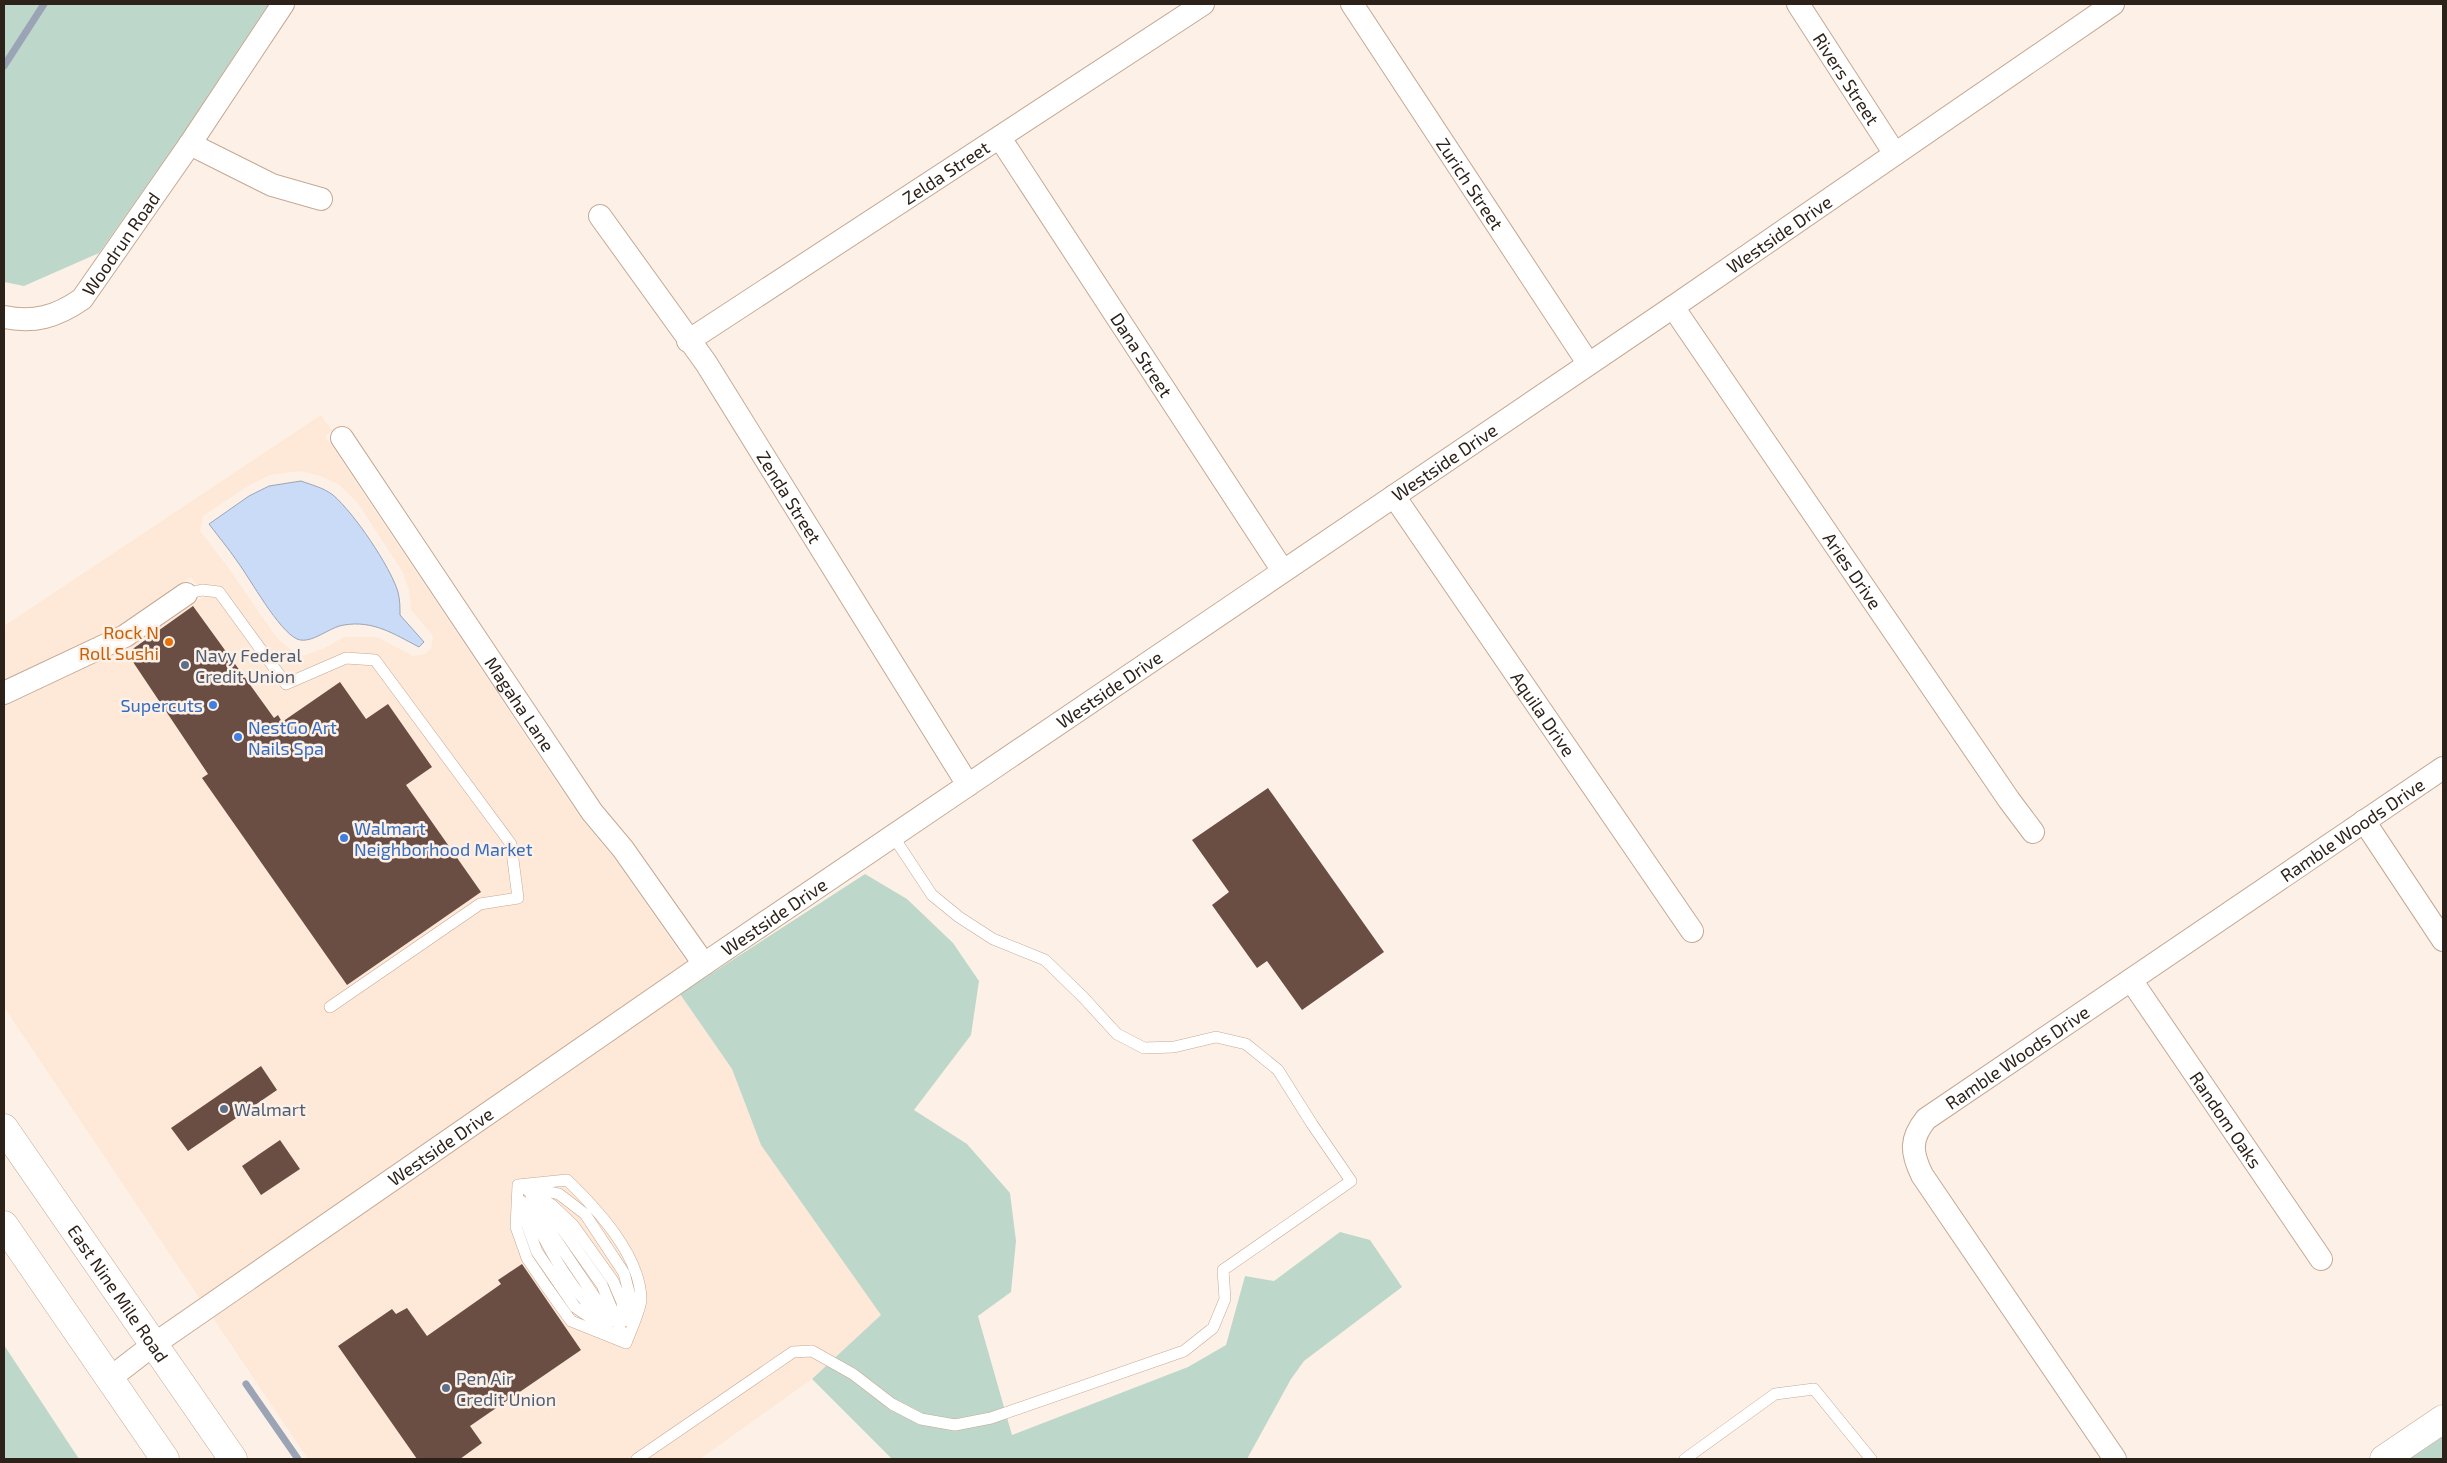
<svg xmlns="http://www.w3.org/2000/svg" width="2447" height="1463" viewBox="0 0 2447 1463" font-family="'Exo 2',sans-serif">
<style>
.built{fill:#fee8d7;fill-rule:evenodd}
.green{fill:#bdd8ca}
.water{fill:#cadbf7;stroke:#9ba4b5}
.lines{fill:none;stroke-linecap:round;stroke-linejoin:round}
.stream{stroke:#9ba4b5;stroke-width:7}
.building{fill:#6a4e44}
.service-casing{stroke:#c5a993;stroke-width:12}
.minor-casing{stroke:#c5a993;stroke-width:24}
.tertiary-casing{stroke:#c5a993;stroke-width:29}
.primary-casing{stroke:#c5a993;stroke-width:29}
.service{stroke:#fff;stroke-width:11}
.minor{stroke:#fff;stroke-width:22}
.tertiary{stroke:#fff;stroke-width:28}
.primary{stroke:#fff;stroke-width:28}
.food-dot{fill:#e8710a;stroke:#fdf1e7;stroke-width:2}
.service-dot{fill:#5c6f8a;stroke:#fdf1e7;stroke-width:2}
.shop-dot{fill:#3f7fe0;stroke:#fdf1e7;stroke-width:2}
.labels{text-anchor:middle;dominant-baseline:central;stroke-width:5;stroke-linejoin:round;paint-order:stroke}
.street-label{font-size:18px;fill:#2d221a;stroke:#fdf1e7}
.food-label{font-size:18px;fill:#c56008;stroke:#fdf1e7;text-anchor:end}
.service-label{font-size:18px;fill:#4e5e75;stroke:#fdf1e7;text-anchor:start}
.shop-label{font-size:18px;fill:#366cbe;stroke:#fdf1e7;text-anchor:start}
</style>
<rect width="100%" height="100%" fill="#fdf1e7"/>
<!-- built -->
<path class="built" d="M321,415l11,16 -7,5 256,383 32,38 74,106 -487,336 -196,-292v-301l128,-61 72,-49 -13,-19 -71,49 -116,54v-54zM301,471l19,5 18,8 19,18 45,69 7,19 2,20 22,26 -2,13 -6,5 -12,2 -36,-19h-33l-20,11 -24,9 -23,-19 -50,-72 -27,-35 3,-15 42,-28 24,-13z
M680,994l52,75 29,76 121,170 -70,64 -112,80h-392l-95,-141z"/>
<!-- green -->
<path class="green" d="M4,4h265l-89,134 -81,115 -75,33 -20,-4z
M865,874l42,25 46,44 26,38 -8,54 -57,75 53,34 43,49 6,48 -5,51 -33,24 34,119 176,-68 38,-22 19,-69 29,5 66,-49 30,8 32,47 -98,74 -13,18 -44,80h-355l-80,-80 69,-64 -120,-170 -29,-76 -52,-75z
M4,1345l75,114h-75z
M2443,1432v27h-39z"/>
<!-- water -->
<path class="water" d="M301,481c11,4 23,7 32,14 21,18 57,71 65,97 2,8 2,15 2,23l24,27 -5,5c-25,-13 -46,-27 -75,-22 -15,2 -33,20 -47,14 -19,-9 -46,-59 -60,-78 -9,-13 -19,-25 -28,-37l40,-28 20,-10z"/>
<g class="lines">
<!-- stream -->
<path class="stream" d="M4,66l40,-62
M246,1384l52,75"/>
</g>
<!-- building -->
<path class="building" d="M193,606l81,112 4,-3 4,7 58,-40 26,37 22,-15 44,63 -26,18 75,107 -134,93 -145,-207 6,-4 -81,-121z
M1268,788l116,164 -82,58 -35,-49 -10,7 -45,-63 17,-13 -37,-52z
M261,1066l16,24 -89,61 -17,-23z
M280,1140l20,29 -39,26 -19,-29z
M522,1264l59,86 -111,76 12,17 -22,16h-43l-79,-113 54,-37 4,5 11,-6 20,28 74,-52 -3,-4z"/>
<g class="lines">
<defs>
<path id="service" d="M186,594l16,-4 17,2 67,92 60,-26 29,2 136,184 7,54 -38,6 -150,103
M518,1185l49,-5c30,29 73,75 74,119 0,10 -11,33 -15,44
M518,1185l-2,42 11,31 19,28 25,35 55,22
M528,1187l31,7 26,20 39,59 7,27 -2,21
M527,1190l25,15 21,20 40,56 9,21 2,19
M531,1197l32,33 39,55 24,58
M521,1201l5,21 11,30 38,55 36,25
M527,1203c19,42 41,83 75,116
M536,1210l75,111
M637,1459l156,-107 19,-1 41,23 39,30 29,15 34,6 36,-7 193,-67 29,-23 12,-29 -2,-29 128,-89 -39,-57 -34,-54 -32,-26 -30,-7 -42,10 -30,1 -27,-14 -34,-37 -38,-37 -52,-21 -34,-22 -27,-22 -39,-59
M1685,1459l90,-65 39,-5 57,70"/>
<g id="minor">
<path id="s1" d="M1352,4l236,359"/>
<path id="s2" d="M1798,4l97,150"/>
<path id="s3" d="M1000,138l283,433"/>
<path d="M190,144l82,41 49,14"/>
<path id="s4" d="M600,216l106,147 262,422"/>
<path id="s5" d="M1673,307l336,493 24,32"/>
<path id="s6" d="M4,317c30,6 52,0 78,-18l108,-155 93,-140"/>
<path id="s7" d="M688,341l515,-337"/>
<path id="s8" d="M342,438l250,374 31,37 81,115"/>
<path id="s9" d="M1394,496l298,435"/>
<path d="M4,693l121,-57 61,-42"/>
<path d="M2364,821l79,119"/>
<path id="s10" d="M2131,980l190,279"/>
<path id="s11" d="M109,1379l44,-34 551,-381 969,-657 440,-303"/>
<path id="s12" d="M2115,1459l-193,-284c-11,-23 -12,-36 4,-56l517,-351"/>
</g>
<path id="tertiary" d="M2384,1459l59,-40"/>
<g id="primary">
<path id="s13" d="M4,1128l229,331"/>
<path d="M4,1225l161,234"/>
</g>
</defs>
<!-- service casing -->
<use href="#service" class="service-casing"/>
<!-- minor casing -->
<use href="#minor" class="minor-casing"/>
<!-- tertiary casing -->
<use href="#tertiary" class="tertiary-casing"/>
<!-- primary casing -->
<use href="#primary" class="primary-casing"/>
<!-- service -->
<use href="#service" class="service"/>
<!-- minor -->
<use href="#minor" class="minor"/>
<!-- tertiary -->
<use href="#tertiary" class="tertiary"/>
<!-- primary -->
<use href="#primary" class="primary"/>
</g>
<!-- markers -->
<circle class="food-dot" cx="169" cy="642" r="5"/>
<g class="service-dot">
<circle cx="185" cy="665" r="5"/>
<circle cx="224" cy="1109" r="5"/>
<circle cx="446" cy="1388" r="5"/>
</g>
<g class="shop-dot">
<circle cx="213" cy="705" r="5"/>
<circle cx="238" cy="737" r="5"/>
<circle cx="344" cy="838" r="5"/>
</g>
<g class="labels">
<!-- street labels -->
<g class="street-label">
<text stroke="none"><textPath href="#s2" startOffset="89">Rivers Street</textPath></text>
<text stroke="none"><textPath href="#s7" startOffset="308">Zelda Street</textPath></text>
<text stroke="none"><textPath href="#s1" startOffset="215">Zurich Street</textPath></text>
<text stroke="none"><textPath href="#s11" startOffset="2025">Westside Drive</textPath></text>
<text stroke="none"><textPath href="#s6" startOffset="150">Woodrun Road</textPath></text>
<text stroke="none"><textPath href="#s3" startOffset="259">Dana Street</textPath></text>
<text stroke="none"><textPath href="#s11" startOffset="1620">Westside Drive</textPath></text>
<text stroke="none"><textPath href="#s4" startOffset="339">Zenda Street</textPath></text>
<text stroke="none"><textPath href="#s5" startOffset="319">Aries Drive</textPath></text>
<text stroke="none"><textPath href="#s11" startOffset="1215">Westside Drive</textPath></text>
<text stroke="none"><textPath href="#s8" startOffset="320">Magaha Lane</textPath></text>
<text stroke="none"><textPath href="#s9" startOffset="264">Aquila Drive</textPath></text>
<text stroke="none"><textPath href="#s12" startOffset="919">Ramble Woods Drive</textPath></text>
<text stroke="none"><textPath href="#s11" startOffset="810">Westside Drive</textPath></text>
<text stroke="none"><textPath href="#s12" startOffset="514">Ramble Woods Drive</textPath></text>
<text stroke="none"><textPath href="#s10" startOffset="169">Random Oaks</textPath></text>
<text stroke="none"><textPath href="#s11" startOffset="405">Westside Drive</textPath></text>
<text stroke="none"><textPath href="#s13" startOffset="201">East Nine Mile Road</textPath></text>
</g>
<!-- food labels -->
<g class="food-label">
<text x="159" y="632">Rock N<tspan x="159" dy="21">Roll Sushi</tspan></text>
</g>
<!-- service labels -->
<g class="service-label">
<text x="195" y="655">Navy Federal<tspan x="195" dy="21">Credit Union</tspan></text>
<text x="234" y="1109">Walmart</text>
<text x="456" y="1378">Pen Air<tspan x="456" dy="21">Credit Union</tspan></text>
</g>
<!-- shop labels -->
<g class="shop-label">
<text x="203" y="705" text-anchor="end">Supercuts</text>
<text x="248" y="727">NestGo Art<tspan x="248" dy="21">Nails Spa</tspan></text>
<text x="354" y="828">Walmart<tspan x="354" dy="21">Neighborhood Market</tspan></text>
</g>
</g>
<!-- border -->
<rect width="2447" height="1463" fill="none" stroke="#2d221a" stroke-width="10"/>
</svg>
